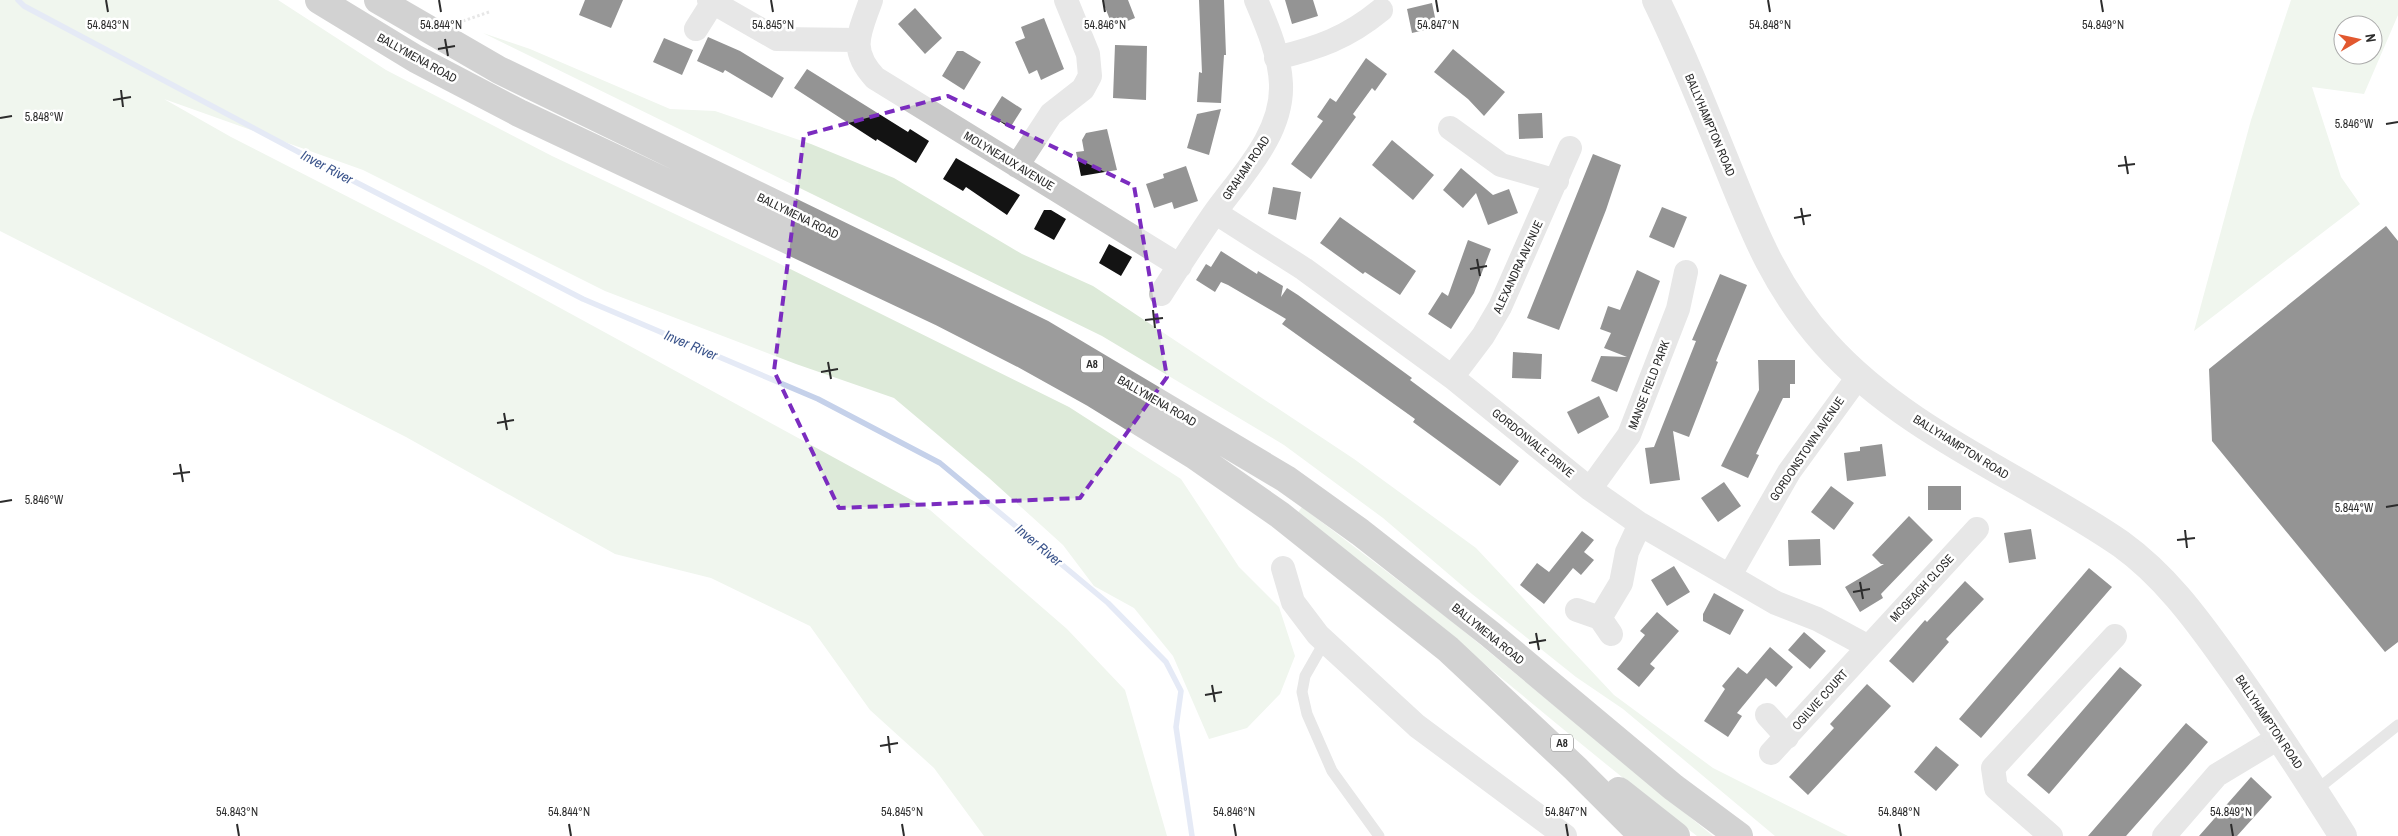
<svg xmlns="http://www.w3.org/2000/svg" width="2398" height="836" viewBox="0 0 2398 836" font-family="'Archivo Narrow',sans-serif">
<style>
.green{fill:#ddead9;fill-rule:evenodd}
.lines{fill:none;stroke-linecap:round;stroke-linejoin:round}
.stream{stroke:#c5d1ea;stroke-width:5.5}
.building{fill:#131313}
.path{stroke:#c9c9c9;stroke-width:3;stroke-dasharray:2.5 2.5;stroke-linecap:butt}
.service{stroke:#c9c9c9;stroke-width:11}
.minor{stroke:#c9c9c9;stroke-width:24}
.tertiary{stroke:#c9c9c9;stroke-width:28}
.trunk{stroke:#9c9c9c;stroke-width:28}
.marked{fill:none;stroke:#7b2cbf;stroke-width:4;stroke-dasharray:10 6;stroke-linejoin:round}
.ticks{fill:none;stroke:#2c2c2c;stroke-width:2}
.labels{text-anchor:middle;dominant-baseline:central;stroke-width:5;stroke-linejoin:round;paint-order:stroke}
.shield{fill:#fff;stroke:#6b6b6b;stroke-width:1}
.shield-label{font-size:11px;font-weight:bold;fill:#2c2c2c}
.street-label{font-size:12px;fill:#2c2c2c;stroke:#fff}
.water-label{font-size:14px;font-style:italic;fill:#3c558c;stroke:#fff}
.ticks-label{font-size:12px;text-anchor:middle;fill:#2c2c2c;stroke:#fff;stroke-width:5;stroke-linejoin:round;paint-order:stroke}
</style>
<rect width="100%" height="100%" fill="#fff"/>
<!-- green -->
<path class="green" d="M0,0h278l108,70 166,86 212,100 305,151 112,72 58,88 40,40 16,49 -15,38 -33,34 -38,11 -36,-83 -39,-48 -40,-22 -31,-41 -74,-67 -95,-80 -98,-34 -191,-73 -242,-121 -199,-71 67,38 254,130 445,243 137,119 58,61 42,146h-183l-50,-68 -64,-58 -60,-84 -99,-48 -96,-24 -209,-117 -406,-206z
M2291,0h107v15l-34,79 -52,-7 29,90 19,27 -166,127 57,-211zM2343,25h30v30h-30z
M483,33l47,16 140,60 45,2 96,33 83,34 128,76 71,32 261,173 122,89 138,147 99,73 135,68h-73l-152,-127 -47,-32 -104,-83 -89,-76 -99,-73 -182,-109z
M1302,507l147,112 264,217h-16c-136,-104 -263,-219 -400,-322z"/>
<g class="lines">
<!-- stream -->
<path class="stream" d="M18,0l6,6 314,167 245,126 235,100 122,64 168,140 58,59 15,29 -5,36 16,109"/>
</g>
<!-- building -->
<path class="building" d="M585,0h38l-12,28 -32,-13z
M1102,0h26l7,18 -22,9z
M1199,0h25l2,55h-2l-3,48 -24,-1 2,-30 3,1z
M1285,0h28l5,16 -26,8z
M1432,3l5,24 -25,6 -5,-24z
M915,8l27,30 -17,16 -27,-30z
M1044,18l20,51 -23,11 -4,-10 -8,4 -14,-32 10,-4 -4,-11z
M708,37l32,14 44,27 -12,20 -47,-28 -2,3 -26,-12z
M664,38l29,12 -11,25 -29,-13z
M1115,45l32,1 -1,54 -33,-2z
M1453,49l52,43 -21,24 -16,-17 -34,-27z
M957,51h6l18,11 -17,28 -22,-14z
M1366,58l21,16 -12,17 -3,-3 -19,26 3,3 -45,62 -20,-15 32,-43 -6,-4 13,-19 6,4z
M807,69l101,63 2,-3 19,12 -13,22 -39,-24 -1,2 -82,-53z
M1002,96l20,13 -12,19 -20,-13z
M1221,109l-12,46 -22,-7 10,-34z
M1542,113l1,25 -24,1 -1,-25z
M1107,129l10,41 -36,6 -5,-24 8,-1 -2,-11 4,-7z
M1392,140l42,35 -21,25 -41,-35z
M1593,154l28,11 -15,45 -47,120 -32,-12z
M956,158l64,37 -13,20 -41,-28 -3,4 -20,-12z
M1186,166l12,35 -24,8 -2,-7 -18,6 -8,-24 18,-6 -1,-4z
M1461,168l32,27 16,-6 9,24 -30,12 -12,-32 -13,15 -20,-18z
M1273,187l28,5 -5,28 -28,-6z
M1662,207l25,10 -13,31 -25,-11z
M1044,210h7l15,9 -12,21 -20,-11z
M1340,217l76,54 -16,24 -35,-23 -2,2 -43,-31z
M2386,226l12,15v401l-13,10 -173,-211 -3,-72z
M1468,240l23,9 -17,44 -23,36 -23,-15 14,-22 6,4z
M1109,244l23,13 -11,19 -22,-13z
M1221,251l36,23 1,-3 25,15 -2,11 6,-9 11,7 114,83 -2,2 109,81 -19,25 -87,-64 2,-3 -133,-95 4,-5 -58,-34 -7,-3 -6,10 -19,-12 10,-16 5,3z
M1637,270l23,11 -43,111 -26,-11 10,-25 26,1 -23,-9 7,-15 -11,-4 8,-23 12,4z
M1720,274l27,11 -31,76 2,1 -29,75 -16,-6 7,49 -30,4 -5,-36 9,-1 42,-106 -4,-1z
M1513,352l29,2 -1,25 -29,-1z
M1758,360h37v24h-5v14h-7l-27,56 3,1 -11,23 -27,-12 38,-76z
M1599,396l10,21 -31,17 -11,-22z
M1882,444l4,32 -39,5 -3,-28 16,-2v-4z
M1724,482l17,24 -23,16 -17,-24z
M1831,486l23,17 -20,27 -23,-18z
M1928,486h33v24h-33z
M1909,516l24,24 -52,54 2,4 -23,14 -15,-25 39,-23h-3l-9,-9z
M2031,529l5,30 -27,4 -5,-30z
M1582,531l12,9 -10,12 10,8 -13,15 -8,-7 -29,36 -24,-19 17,-22 12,9z
M1820,539l1,26 -32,1 -1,-26z
M1674,566l16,26 -23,14 -16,-26z
M2089,568l23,19 -131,151 -22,-19z
M1965,581l19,18 -38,40 3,3 -36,41 -24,-22 36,-41 2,2z
M1714,593l30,17 -14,25 -27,-14v-7z
M1657,612l22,19 -29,33 5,4 -16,19 -22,-18 28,-34 -5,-4z
M1804,632l22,19 -16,18 -22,-19z
M1770,647l23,20 -17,20 -10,-9 -29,35 5,3 -14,21 -24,-16 21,-32 -3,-3 16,-19 9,7z
M2120,667l22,18 -93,109 -22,-19z
M1867,684l24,22 -83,89 -19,-18 45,-49 -4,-4z
M2186,723l22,19 -22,26 -60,68h-38z
M1936,746l23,19 -23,26 -22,-19z
M2251,777l21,20 -35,39h-38z"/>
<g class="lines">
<!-- path -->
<path class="path" d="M463,21l26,-9"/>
<!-- service -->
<path class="service" d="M1325,641l-20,35 -3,16 5,22 25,57 47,65
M2315,791l83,-66"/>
<!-- minor -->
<path class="minor" d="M709,0l68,39 81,1
M871,0c-11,32 -23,49 4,78l305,188
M696,29l17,-27
M1276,58c42,-10 71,-20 105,-48
M1450,128l51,37 56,16
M1017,166l34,-52 32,-25 7,-13 -2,-22 -22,-54
M1216,213l88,56 148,108 138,112 50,35 136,79 41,16 50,27
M1161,294c18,-28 36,-56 55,-83 27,-37 67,-78 65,-127 -1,-28 -14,-58 -25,-84
M1452,377l31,-41 17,-29 70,-159
M1590,489l39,-54 49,-126 8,-37
M1283,568l10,34 25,33 99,91 148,110
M1730,575l59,-103 69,-95
M1577,610l23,8 11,16
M1600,618l21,-35 6,-31 13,-28
M1767,715l20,22
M1771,753l206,-224
M2051,836l-55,-48 -3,-20 122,-132
M2164,836l53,-61 63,-38"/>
<!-- tertiary -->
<path class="tertiary" d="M1656,0c27,55 50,113 73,170 26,65 48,120 97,174 79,88 199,134 295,200 43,31 74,73 104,115 42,58 80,117 118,177"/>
<!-- trunk -->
<path class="trunk" d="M319,0l97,59 103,54 422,199 84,43 70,39 99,61 86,60 168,134 128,120 67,67
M378,0l121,70 542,263 245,146 74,53 130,102 183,153 66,49
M1619,791l57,45"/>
</g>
<!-- marked area -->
<path d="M0 0H2398V836H0ZM948,96l186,90 33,191 -87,121 -241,10 -65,-137 30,-236z" fill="#fff" fill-opacity=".55" fill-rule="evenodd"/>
<path class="marked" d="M948,96l186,90 33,191 -87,121 -241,10 -65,-137 30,-236z"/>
<!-- ticks -->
<path class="ticks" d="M106,0l2,12M439,0l2,12M771,0l2,12M1103,0l2,12M1436,0l2,12M1768,0l2,12M2101,0l2,12M445,39l3,17M438,49l17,-3M121,90l2,17M113,100l18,-3M0,118l12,-2M2386,124l12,-2M2125,156l3,18M2118,166l17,-2M1801,208l3,17M1794,218l17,-3M1477,259l3,17M1470,269l17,-3M1153,310l2,18M1145,320l18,-2M828,362l3,17M821,372l17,-3M504,413l3,17M497,423l17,-3M180,464l3,18M173,474l17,-2M0,502l12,-2M2386,507l12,-2M2185,530l2,18M2177,540l18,-2M1860,582l3,17M1853,592l17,-3M1536,633l3,17M1529,643l17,-3M1212,685l3,17M1205,695l17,-3M888,736l2,17M880,746l18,-3M237,824l2,12M569,824l2,12M902,824l2,12M1234,824l2,12M1566,824l2,12M1899,824l2,12M2231,824l2,12"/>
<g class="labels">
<!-- shield labels -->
<g class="shield">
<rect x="1081" y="355.5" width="22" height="17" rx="4"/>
<rect x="1551" y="734.5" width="22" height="17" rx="4"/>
</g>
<g class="shield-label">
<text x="1092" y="364">A8</text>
<text x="1562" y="743">A8</text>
</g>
<!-- street labels -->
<g class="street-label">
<text transform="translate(417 58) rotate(29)">BALLYMENA ROAD</text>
<text transform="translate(1710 125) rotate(67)">BALLYHAMPTON ROAD</text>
<text transform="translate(1009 161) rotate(31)">MOLYNEAUX AVENUE</text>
<text transform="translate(1246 168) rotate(-56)">GRAHAM ROAD</text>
<text transform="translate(798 216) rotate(26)">BALLYMENA ROAD</text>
<text transform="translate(1518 267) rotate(-65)">ALEXANDRA AVENUE</text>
<text transform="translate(1649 385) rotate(-69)">MANSE FIELD PARK</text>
<text transform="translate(1157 401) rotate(30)">BALLYMENA ROAD</text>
<text transform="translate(1533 443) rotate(39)">GORDONVALE DRIVE</text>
<text transform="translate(1961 447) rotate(32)">BALLYHAMPTON ROAD</text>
<text transform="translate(1807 449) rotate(-56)">GORDONSTOWN AVENUE</text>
<text transform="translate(1922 588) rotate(-47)">MCGEAGH CLOSE</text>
<text transform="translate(1488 634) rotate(39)">BALLYMENA ROAD</text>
<text transform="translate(1820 700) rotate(-48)">OGILVIE COURT</text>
<text transform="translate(2269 722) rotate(56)">BALLYHAMPTON ROAD</text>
</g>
<!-- water labels -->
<g class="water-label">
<text transform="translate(327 167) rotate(28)">Inver River</text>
<text transform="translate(691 345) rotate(23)">Inver River</text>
<text transform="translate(1039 545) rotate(40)">Inver River</text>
</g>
</g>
<g class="ticks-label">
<text x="108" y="29">54.843°N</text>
<text x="441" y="29">54.844°N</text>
<text x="773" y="29">54.845°N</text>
<text x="1105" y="29">54.846°N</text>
<text x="1438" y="29">54.847°N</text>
<text x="2103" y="29">54.849°N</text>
<text x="1770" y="29">54.848°N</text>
<text x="44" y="121">5.848°W</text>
<text x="2354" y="128">5.846°W</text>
<text x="44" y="504">5.846°W</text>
<text x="2354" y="512">5.844°W</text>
<text x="237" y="816">54.843°N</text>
<text x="569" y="816">54.844°N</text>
<text x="902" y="816">54.845°N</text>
<text x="1234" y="816">54.846°N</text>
<text x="1566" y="816">54.847°N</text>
<text x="1899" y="816">54.848°N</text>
<text x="2231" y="816">54.849°N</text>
</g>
<!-- north arrow -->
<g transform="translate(2358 40) rotate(81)"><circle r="24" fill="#ffffff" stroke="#ababab"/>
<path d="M0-4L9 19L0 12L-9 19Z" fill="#e2582f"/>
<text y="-8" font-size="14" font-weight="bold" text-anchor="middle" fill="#2c2c2c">N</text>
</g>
</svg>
